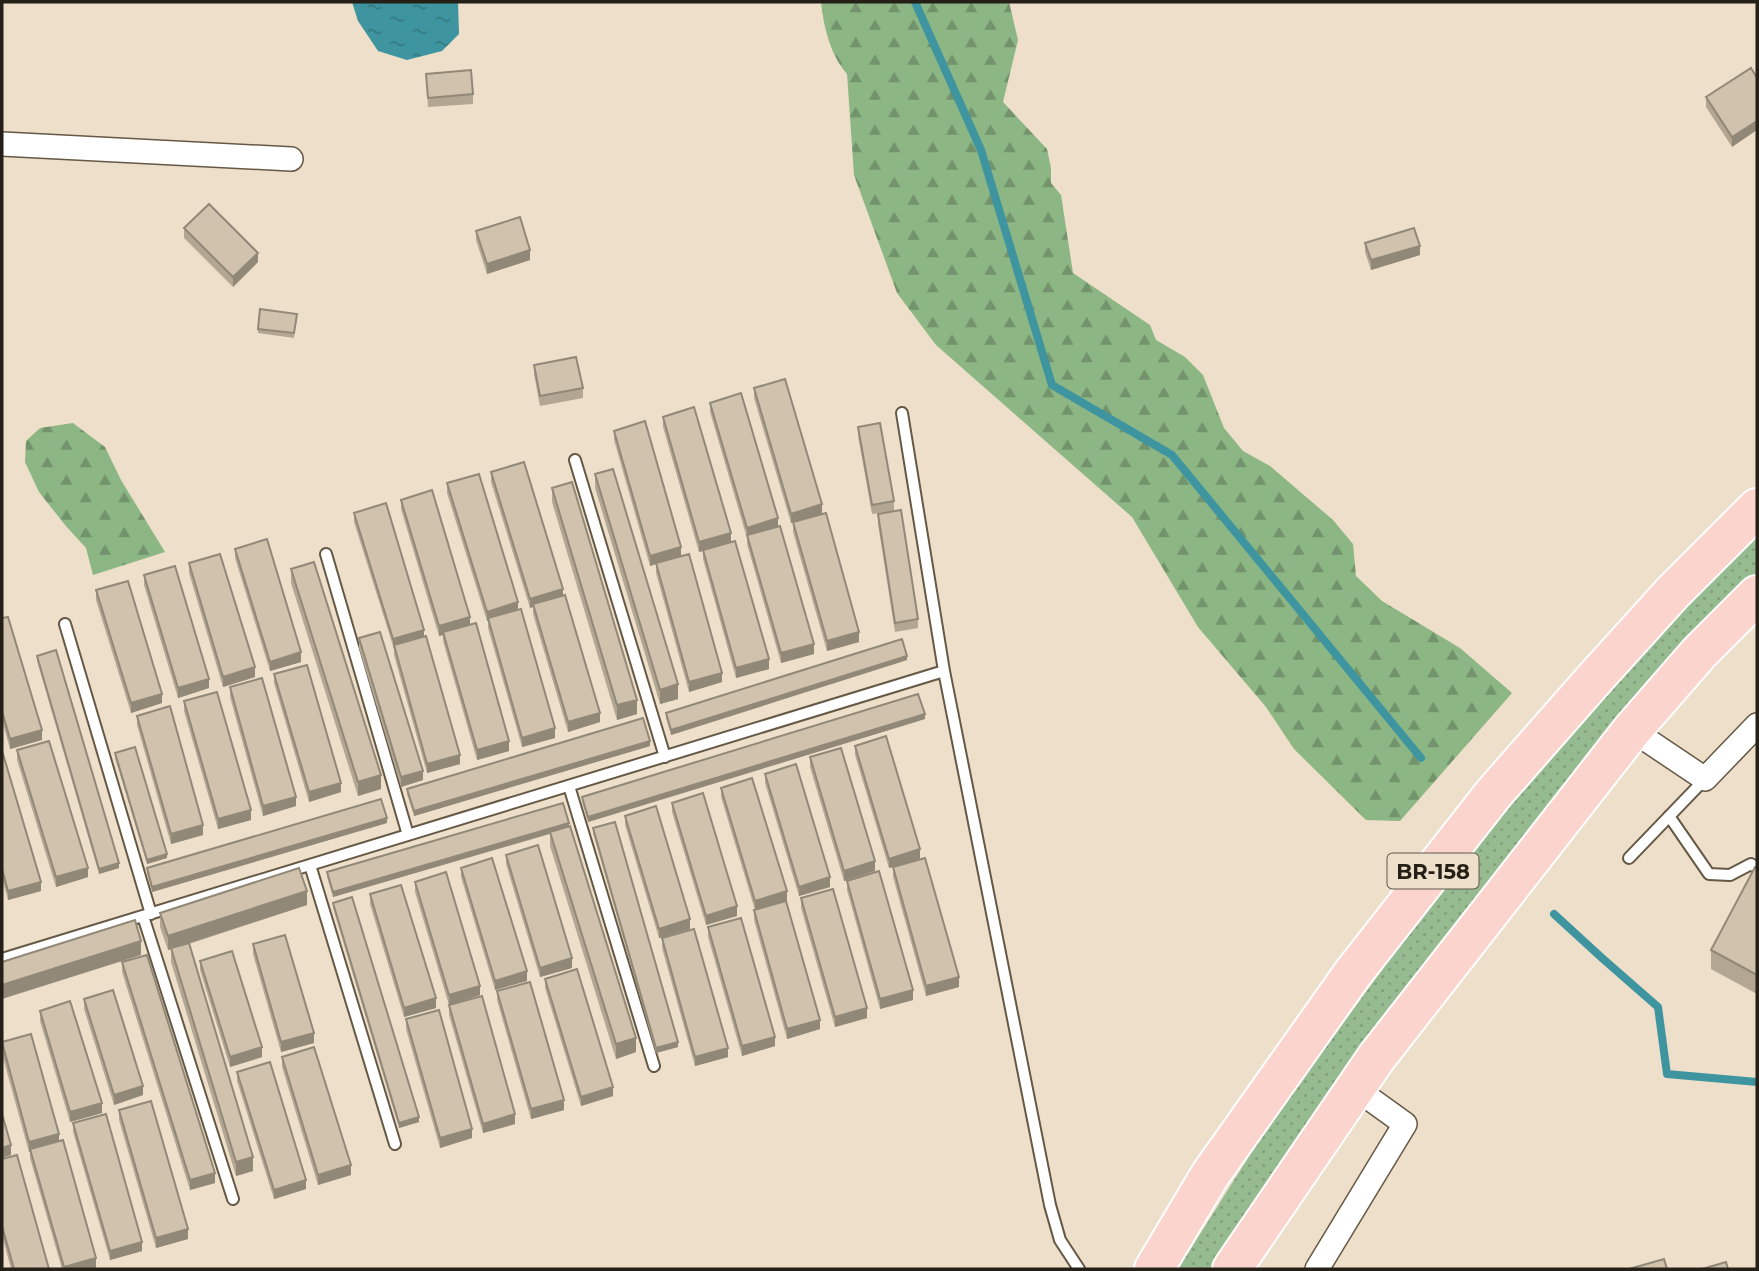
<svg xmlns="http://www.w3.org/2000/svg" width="1759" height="1271" viewBox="0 0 1759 1271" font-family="Montserrat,sans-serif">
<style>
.grass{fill:url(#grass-dots)}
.forest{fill:url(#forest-firs)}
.water{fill:url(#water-ripples)}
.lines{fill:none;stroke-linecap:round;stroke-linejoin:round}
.stream{stroke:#3e959f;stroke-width:8}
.service-casing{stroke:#655845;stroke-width:14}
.minor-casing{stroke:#655845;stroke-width:26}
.trunk-casing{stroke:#fff;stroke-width:42}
.service{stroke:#fff;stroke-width:10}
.minor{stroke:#fff;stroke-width:23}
.trunk{stroke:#fcd4ce;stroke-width:38}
.wall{fill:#b3a794}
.shaded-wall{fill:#928878}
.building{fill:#d0c2ac;stroke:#928878;stroke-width:2}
.labels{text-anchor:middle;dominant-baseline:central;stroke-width:6;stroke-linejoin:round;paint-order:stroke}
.shield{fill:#eddfc9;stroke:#60594c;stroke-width:2}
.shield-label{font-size:21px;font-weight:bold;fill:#241f17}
</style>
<defs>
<pattern id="grass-dots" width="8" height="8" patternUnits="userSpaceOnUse" patternTransform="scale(1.75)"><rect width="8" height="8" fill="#97bb90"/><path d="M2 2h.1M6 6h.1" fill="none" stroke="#82a07b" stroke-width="1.8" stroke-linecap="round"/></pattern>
<pattern id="forest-firs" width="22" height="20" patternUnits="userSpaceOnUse" patternTransform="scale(1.75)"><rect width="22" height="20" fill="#8cb684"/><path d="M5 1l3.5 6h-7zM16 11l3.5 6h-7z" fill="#72936b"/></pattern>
<pattern id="water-ripples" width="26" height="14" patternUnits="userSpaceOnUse" patternTransform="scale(1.75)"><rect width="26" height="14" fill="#3e959f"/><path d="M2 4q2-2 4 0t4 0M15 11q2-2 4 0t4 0" fill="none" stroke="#347981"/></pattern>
</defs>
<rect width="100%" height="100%" fill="#eddfc9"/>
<!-- grass -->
<path class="grass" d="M1757,528v53l-171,181 -143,177 -95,127 -129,203h-41l92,-146 150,-205 139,-172z"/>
<!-- forest -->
<path class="forest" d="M821,2h188l9,38 -15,62 44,47 4,19v15l10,12 12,78 77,52 6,15 29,17 18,18 21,53 19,23 27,15 63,54 20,24 3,32 26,25 78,47 52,45 -112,128 -34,-1 -72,-71 -28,-42 -68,-80 -66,-110 -196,-172 -39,-52 -43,-118 -7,-101c-17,-20 -23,-46 -26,-72z
M73,423l32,24 16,33 44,72 -72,23 -7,-27 -21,-23 -26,-33 -14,-30 1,-21 14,-13z"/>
<!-- water -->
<path class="water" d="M352,2h106l1,32 -17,17 -35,9 -29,-9 -20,-30z"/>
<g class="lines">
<!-- stream -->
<path class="stream" d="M915,2l66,148 71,235 120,70 249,303
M1554,914l48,44 56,49 9,67 90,8"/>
<defs>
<path id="service" d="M902,413l42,258 106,534 10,35 19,29
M575,460l90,297
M326,554l82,281
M65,624l86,290
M569,786l85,280
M1669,816l40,58 21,1 21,-11 6,4
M1629,858l76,-79
M310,865l85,279
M143,916l90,283
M2,959l942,-288"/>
<path id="minor" d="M2,144l289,15
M1632,730l73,49 52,-54
M1317,1269l88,-145 -50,-36"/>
<path id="trunk" d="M1154,1269l56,-94 143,-202 141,-180 102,-116 77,-85 84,-84
M1232,1269l144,-211 256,-328 67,-77 58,-58"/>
</defs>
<!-- service casing -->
<use href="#service" class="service-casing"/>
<!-- minor casing -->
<use href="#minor" class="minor-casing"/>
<!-- trunk casing -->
<use href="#trunk" class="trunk-casing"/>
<!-- service -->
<use href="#service" class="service"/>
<!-- minor -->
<use href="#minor" class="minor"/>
<!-- trunk -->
<use href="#trunk" class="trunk"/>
</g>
<!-- wall -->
<path class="wall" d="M426,74l47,20v10l-45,3z
M1757,78l-25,69 -26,-40v-10z
M184,228l74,34 -25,25 -49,-49z
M476,231l54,29 -43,14 -11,-34z
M1365,243l55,12 -49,15 -6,-18z
M297,318l-3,20 -36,-5v-4z
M534,365l49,23v10l-43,8 -6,-32z
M754,388l68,126 -31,9 -37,-125z
M710,403l68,123 36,128 -33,9 -34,-119v-7v1l-37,-126z
M663,417l68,125 38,127 -33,9 -33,-119v-8l-4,1 -36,-125z
M858,427l36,74v10l-22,3 -14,-78z
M614,431l67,125 41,126 -33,10 -33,-119v-9l-6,2 -36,-126z
M491,472l72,123 37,127 -32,10 -35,-118v-7l-3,1 -39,-126z
M595,474l83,225 -18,5 -65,-216z
M447,483l71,127 37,128 -33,9 -34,-119v-7h-1l-40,-128z
M552,488l85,226 -20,6 -65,-218z
M401,500l69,124 39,127 -32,9 -34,-119v-6l-4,1 -38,-127z
M354,513l70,124 36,127 -33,9 -33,-118v-6l-40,-127z
M878,514l40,105v9l-23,4 -17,-108z
M793,522l66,120 -32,9 -34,-119z
M235,549l66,113 -31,9 -35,-113z
M189,563l66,114 -32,10 -34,-114z
M291,569l90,220 -23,7 -67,-213z
M144,575l65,113 -31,10 -34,-113z
M96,590l66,113 -31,10 -35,-113z
M2,618l40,122 -32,9 -8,-29z
M359,638l64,142 -22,7 -42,-139z
M37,656l82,212 -20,6 -62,-213z
M907,660l-236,75 -5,-17v-5z
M274,674l67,118 -32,10 -35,-119z
M230,687l66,119 -33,10 -33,-119z
M184,701l67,119 -33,9 -34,-118z
M137,716l66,119 -32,9 -34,-119z
M925,719l-337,103 -6,-20v-5z
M650,746l-236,70 -7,-22v-5z
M855,746l65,113 -31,9 -34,-113z
M17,750l71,127 -32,10 -39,-127z
M115,753l52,105 -20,6 -32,-106z
M2,755l39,136 -33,9 -6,-22z
M810,757l65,114 -31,10 -34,-114z
M765,774l65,113 -31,9 -34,-113z
M721,788l66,113 -10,3 43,125 -33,10 -33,-119v-10h1l-34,-113z
M672,803l65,113 -31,9 -34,-113z
M625,816l65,113 -31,9 -34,-113z
M387,823l-235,69 -5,-19v-5z
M569,826l67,226 -20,7 -66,-213v-12l-217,63 -6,-20v-5z
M593,828l85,219 -22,6 -63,-220z
M506,855l66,113 -32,9 -34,-113z
M893,867l66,120 -33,9 -33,-119z
M461,868l66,113 -32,9 -34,-113z
M1757,868v126l-46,-25v-19z
M847,881l66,119 -33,9 -33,-119z
M415,882l65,113 -31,10 -34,-113z
M370,894l66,114 -32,9 -34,-113z
M801,898l66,120 -32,9 -34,-119z
M333,903l86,219 -20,6 -66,-220z
M307,905l-118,39 64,227 -17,5 -65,-214v-13l-3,1 -8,-23v-14z
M708,927l67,119 -33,10 -34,-119z
M662,938l66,119 -33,9 -33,-118z
M253,944l61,99 -33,9 -28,-98z
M200,961l62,96 -32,10 -30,-97z
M122,962l93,221 -25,7 -68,-218z
M545,979l68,117 -32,10 -36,-118z
M497,991l67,119 -33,9 -34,-119z
M84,999l59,96 -29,10 -30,-96z
M449,1005l66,119 -32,9 -34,-118z
M40,1011l62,102 -32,9 -30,-101z
M406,1019l66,119 -32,10 -34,-119z
M2,1042l57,99 37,127 -4,1h-30l-32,-111v-7l-1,1 -27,-98z
M282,1057l69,118 -33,10 -36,-118z
M237,1072l69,117 -32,10 -37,-118z
M119,1110l69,129 -32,9 -37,-128z
M73,1123l69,128 -32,9 -37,-128z
M2,1159l47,110h-38l-9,-34z"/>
<!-- shaded-wall -->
<path class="shaded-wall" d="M1757,121v9l-25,17v-10z
M1420,246v9l-49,15v-10z
M530,250v10l-43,14v-10z
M258,253v9l-25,25v-10z
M822,504v10l-31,9v-9z
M778,518v10l-31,10v-10z
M731,533v9l-32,10v-10z
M681,547v9l-31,10v-10z
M563,589v9l-30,6v3l-3,1v-9z
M518,602v10l-31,9v-9z
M470,617v10l-27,5v3l-4,1v-10z
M424,630v9l-30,6 -1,4v-10z
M859,632v10l-32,9v-10z
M814,644v10l-33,9v-10z
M301,652v10l-31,9v-9z
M907,656v4l-236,75v-5z
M769,659v10l-33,9v-10z
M255,667v10l-32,10v-10z
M722,673v9l-33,10v-10z
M209,679v9l-31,10v-10z
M678,684v15l-18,5v-14z
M162,694v9l-31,10v-10z
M637,700v14l-20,6v-15z
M600,713v9l-32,10v-10z
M925,714v5l-337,103v-5z
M555,728v10l-33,9v-9z
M42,730v10l-32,9v-10z
M509,741v10l-32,9v-10z
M650,741v5l-236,70v-5z
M460,755v9l-33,9v-9z
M423,771v9l-22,7v-10z
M381,775v14l-23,7v-14z
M341,783v9l-32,10v-10z
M296,797v9l-33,10v-10z
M251,810v10l-33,9v-10z
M387,818v5l-235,69v-5z
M569,823v5l-236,69v-5z
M203,825v10l-32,9v-10z
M920,849v10l-31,9v-9z
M167,854v4l-20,6v-4z
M875,861v10l-31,10v-10z
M119,863v5l-20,6v-5z
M88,868v9l-32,10v-10z
M830,877v10l-31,9v-9z
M41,882v9l-33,9v-9z
M307,891v14l-139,45v-14z
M787,891v10l-32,9v-9z
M737,906v10l-31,9v-9z
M690,919v10l-31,9v-9z
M141,941v14l-139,44v-14z
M572,958v10l-32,9v-9z
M527,971v10l-32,9v-9z
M959,977v10l-33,9v-10z
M480,986v9l-31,10v-10z
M913,990v10l-33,9v-10z
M436,998v10l-32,9v-9z
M867,1008v10l-32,9v-10z
M820,1020v9l-33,10v-10z
M314,1033v10l-33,9v-10z
M775,1037v9l-33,10v-10z
M636,1038v14l-20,7v-15z
M678,1042v5l-22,6v-5z
M262,1047v10l-32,10v-10z
M728,1048v9l-33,9v-9z
M143,1086v9l-29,10v-10z
M613,1087v9l-32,10v-9z
M564,1100v10l-33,9v-10z
M102,1103v10l-32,9v-10z
M515,1114v10l-32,9v-9z
M419,1117v5l-20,6v-5z
M472,1129v9l-32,10v-10z
M59,1134v10l-30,8v-10z
M11,1145v10l-9,3v-10z
M253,1157v14l-17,5v-14z
M351,1165v10l-33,10v-10z
M215,1173v10l-25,7v-10z
M306,1180v9l-32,10v-9z
M188,1229v10l-32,9v-10z
M142,1242v9l-32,9v-9z
M96,1258v10l-4,1h-28v-2z"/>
<!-- building -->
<path class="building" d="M1751,68l6,10v43l-25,16 -26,-40z
M471,70l2,24 -45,4 -2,-24z
M209,204l49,49 -25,24 -49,-49z
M520,217l10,33 -43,14 -11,-33z
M1414,228l6,18 -49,14 -6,-17z
M260,309l37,5 -3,19 -36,-4z
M576,357l7,31 -43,8 -6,-31z
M785,379l37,125 -31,10 -37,-126z
M741,393l37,125 -31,10 -37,-125z
M694,407l37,126 -32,9 -36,-125z
M645,421l36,126 -31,9 -36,-125z
M880,423l14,78 -22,4 -14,-78z
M524,462l39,127 -33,10 -39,-127z
M613,469l65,215 -18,6 -65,-216z
M479,474l39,128 -31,10 -40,-129z
M572,482l65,218 -20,5 -65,-217z
M432,490l38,127 -31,9 -38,-126z
M386,503l38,127 -31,9 -39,-126z
M901,510l17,109 -23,4 -17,-109z
M826,513l33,119 -32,9 -34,-119z
M780,526l34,118 -33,9 -34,-118z
M267,539l34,113 -31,10 -35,-113z
M735,541l34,118 -33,9 -33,-118z
M220,554l35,113 -32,10 -34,-114z
M689,554l33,119 -33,9 -33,-119z
M314,562l67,213 -23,7 -67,-213z
M175,566l34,113 -31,9 -34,-113z
M128,581l34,113 -31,9 -35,-113z
M565,595l35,118 -32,9 -35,-118z
M521,609l34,119 -33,10 -34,-120z
M8,617l34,113 -32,9 -8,-28v-93z
M476,623l33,118 -32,9 -34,-118z
M380,632l43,139 -22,6 -42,-139z
M426,636l34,119 -33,9 -33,-119z
M902,639l5,17 -236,74 -5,-17z
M56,650l63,213 -20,6 -62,-213z
M307,665l34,118 -32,9 -35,-118z
M262,678l34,119 -33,9 -33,-119z
M217,692l34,118 -33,9 -34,-118z
M918,694l7,20 -337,103 -6,-20z
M170,706l33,119 -32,9 -34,-118z
M643,718l7,23 -236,70 -7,-22z
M886,736l34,113 -31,10 -34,-113z
M49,741l39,127 -32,9 -39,-127z
M135,747l32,107 -20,6 -32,-107z
M841,748l34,113 -31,10 -34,-114z
M3,754l38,128 -33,9 -6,-22v-114z
M796,764l34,113 -31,10 -34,-113z
M752,778l35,113 -32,10 -34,-113z
M703,793l34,113 -31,10 -34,-113z
M381,799l6,19 -235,69 -5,-19z
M563,803l6,20 -236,69 -6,-20z
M656,806l34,113 -31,10 -34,-113z
M615,822l63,220 -22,6 -63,-220z
M570,826l66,212 -20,6 -66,-212z
M538,845l34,113 -32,10 -34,-113z
M492,858l35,113 -32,10 -34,-113z
M925,858l34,119 -33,9 -33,-119z
M1755,867l2,1v107l-46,-25z
M299,868l8,23 -139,45 -8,-23z
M879,871l34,119 -33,9 -33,-118z
M446,872l34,114 -31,9 -34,-113z
M401,885l35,113 -32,10 -34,-114z
M833,889l34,119 -32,9 -34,-119z
M352,897l67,220 -20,6 -66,-220z
M786,901l34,119 -33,9 -33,-119z
M741,918l34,119 -33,9 -34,-119z
M135,920l6,21 -139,44v-23z
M694,929l34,119 -33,9 -33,-119z
M285,935l29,98 -33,9 -28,-98z
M189,943l64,214 -17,5 -65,-214z
M232,951l30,96 -32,10 -30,-96z
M147,955l68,218 -25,7 -68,-218z
M577,969l36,118 -32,10 -36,-118z
M530,982l34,118 -33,9 -34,-118z
M113,990l30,96 -29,9 -30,-96z
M482,996l33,118 -32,10 -34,-119z
M70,1001l32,102 -32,9 -30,-101z
M439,1010l33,119 -32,9 -34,-119z
M31,1034l28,100 -30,8 -27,-100z
M314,1047l37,118 -33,10 -36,-118z
M270,1062l36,118 -32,10 -37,-118z
M151,1101l37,128 -32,9 -37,-128z
M2,1114l9,31 -9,3z
M106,1114l36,128 -32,9 -37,-128z
M63,1140l33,118 -32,9 -34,-118z
M17,1155l32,114h-35l-12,-43v-67z
M1664,1259l3,10h-38z
M1726,1262l2,7h-26z"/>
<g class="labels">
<!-- shield labels -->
<rect class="shield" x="1387.5" y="853.5" width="91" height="35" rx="5"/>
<g class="shield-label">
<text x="1433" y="871">BR-158</text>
</g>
</g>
<!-- border -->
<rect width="1759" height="1271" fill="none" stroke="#241f17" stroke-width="7"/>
</svg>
